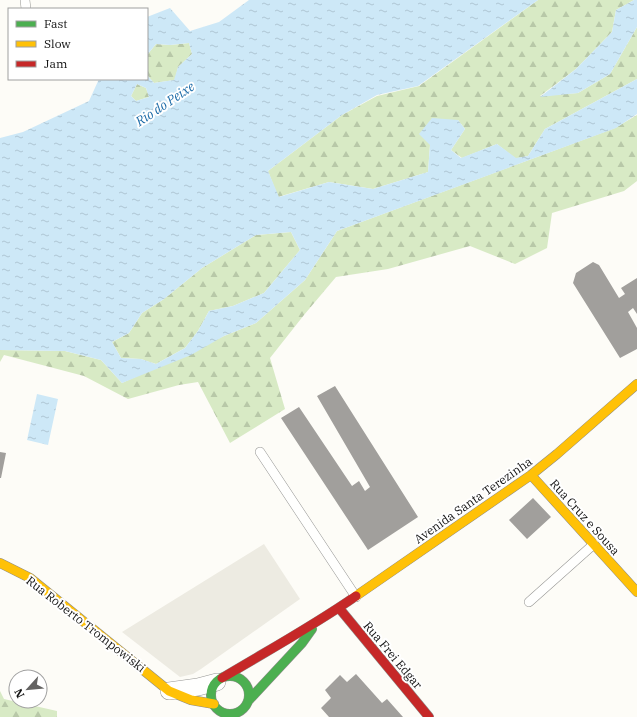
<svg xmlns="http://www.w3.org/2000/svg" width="637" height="717" viewBox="0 0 637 717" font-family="'IBM Plex Serif',serif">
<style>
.forest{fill:url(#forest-firs)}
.plaza{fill:#edebe2}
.water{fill:url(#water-ripples);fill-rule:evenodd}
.building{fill:#a19f9c}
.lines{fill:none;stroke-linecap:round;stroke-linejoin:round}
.lane-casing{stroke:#979795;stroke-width:10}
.street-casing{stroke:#979795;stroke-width:18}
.fast-casing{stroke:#8e8d8b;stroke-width:10}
.slow-casing{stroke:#8e8d8b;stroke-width:10}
.jam-casing{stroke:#8e8d8b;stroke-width:10}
.lane{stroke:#fffffe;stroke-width:9}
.street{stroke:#fffffe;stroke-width:17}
.fast{stroke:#4caf50;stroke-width:9}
.slow{stroke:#ffc107;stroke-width:9}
.jam{stroke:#c62828;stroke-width:9}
.labels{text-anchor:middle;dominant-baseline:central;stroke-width:4;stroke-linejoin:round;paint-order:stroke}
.street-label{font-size:12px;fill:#111;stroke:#fff}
.water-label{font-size:13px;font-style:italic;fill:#1768a6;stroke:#fff}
</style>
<defs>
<pattern id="forest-firs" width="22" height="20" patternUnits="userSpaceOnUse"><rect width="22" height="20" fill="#d8eac5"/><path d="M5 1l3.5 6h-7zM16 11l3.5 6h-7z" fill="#b8c8a8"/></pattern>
<pattern id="water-ripples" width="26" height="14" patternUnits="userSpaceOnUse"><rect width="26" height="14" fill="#cde8f7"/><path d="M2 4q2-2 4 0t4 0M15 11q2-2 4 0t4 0" fill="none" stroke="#afc6d3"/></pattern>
</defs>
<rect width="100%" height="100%" fill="#fdfcf7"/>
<!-- forest -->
<path class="forest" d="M538,0h96l-18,10 -4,22 -36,37 -36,27 38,-3 32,-19 27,-47v52l-92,50 -17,27 -12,3 -19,-15 -35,14 -11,-8 14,-21 -7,-9 -28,25 -2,27 -55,17 -44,-7 -51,15 -10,-26 74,-56 35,-19 42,-10z
M189,43l3,11 -14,13 -3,13 -21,3 -7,-8v-20l9,-11 14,1z
M137,84l9,4 3,9 -13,4 -5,-5z
M637,115v66l-13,10 -72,22 -5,35 -32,16 -45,-18 -82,23 -52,8 -32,38 -34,43 15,51 -55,34 -32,-61 -19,3 -51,14 -44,-23 -80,-21 -4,7v-12l65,1 36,9 21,23 102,-47 32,-13 49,-43 32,-49 278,-103z
M291,232l9,18 -36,43 -31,13 -24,5 -11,20 -13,17 -29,16 -15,-5 -20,-1 -9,-16 17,-9 13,-20 22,-14 38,-31 54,-33z
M0,691l4,8 53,12v6h-57z"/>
<!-- plaza -->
<path class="plaza" d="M264,544l36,55 -99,70 -8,5 -13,3 -58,-45z"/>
<!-- water -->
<path class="water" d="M249,0h289l-120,86 -41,9 -35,20 -74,56 11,26 50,-15 44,7 55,-17 2,-27 -11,-11 13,-16 26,2 7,9 -14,21 10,8 36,-14 19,14 12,-2 17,-27 92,-50v35l-21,14 -279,103 -32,49 -49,43 -32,13 -33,19 -69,28 -21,-23 -36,-9 -65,-1v-212l23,-6 66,-31 10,-22h48v-4l7,8 20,-3 4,-13 14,-13 -3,-11 -19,2 -14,-1 -9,11v-38l23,-9 20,23 29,-9zM137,84l9,4 3,9 -13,4 -5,-5zM291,232l9,18 -36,43 -31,13 -24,5 -11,20 -13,17 -29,16 -15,-5 -20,-1 -9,-16 17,-9 13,-20 22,-14 38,-31 54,-33z
M634,0h3v27l-27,47 -32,19 -38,4 36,-28 36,-37 4,-22z
M37,394l21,5 -10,46 -21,-5z"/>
<!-- building -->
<path class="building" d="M593,262l6,3 20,33 6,-4 -4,-6 16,-10v36l-4,-6 -5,4 9,16v21l-17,9 -47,-75 3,-10z
M335,386l83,131 -50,33 -87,-132 18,-11 53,79 7,-5 6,10 5,-4 -53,-91z
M0,452l6,1 -5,25h-1z
M533,498l18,19 -24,22 -18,-19z
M356,674l26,29 5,-4 16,18h-74l-8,-9 10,-10 -6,-8 15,-15 7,7z"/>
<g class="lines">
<defs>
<path id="lane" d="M25,0l1,9
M260,452l96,145
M529,602l65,-58"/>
<path id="street" d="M169,691l29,-4 19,-5"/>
<path id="fast" d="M211 695a19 19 0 1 1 38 0a19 19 0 1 1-38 0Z
M248,701l54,-58 10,-14"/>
<path id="slow" d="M531,475l106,117
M0,563l30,15 139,113 22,9 23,4
M356,596l175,-121 26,-21 80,-70"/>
<path id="jam" d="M339,608l90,109
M222,678c45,-27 91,-52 134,-82"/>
</defs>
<!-- lane casing -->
<use href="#lane" class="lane-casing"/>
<!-- street casing -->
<use href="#street" class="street-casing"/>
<!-- fast casing -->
<use href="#fast" class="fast-casing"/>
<!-- slow casing -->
<use href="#slow" class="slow-casing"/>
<!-- jam casing -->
<use href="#jam" class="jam-casing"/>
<!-- lane -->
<use href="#lane" class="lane"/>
<!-- street -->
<use href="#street" class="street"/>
<!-- fast -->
<use href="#fast" class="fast"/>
<!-- slow -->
<use href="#slow" class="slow"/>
<!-- jam -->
<use href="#jam" class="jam"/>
</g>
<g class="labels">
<!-- street labels -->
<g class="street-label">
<text transform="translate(473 500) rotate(-35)">Avenida Santa Terezinha</text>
<text transform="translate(585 517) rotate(48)">Rua Cruz e Sousa</text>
<text transform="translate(86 624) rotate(38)">Rua Roberto Trompowiski</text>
<text transform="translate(393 655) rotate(50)">Rua Frei Edgar</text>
</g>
<!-- water labels -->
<g class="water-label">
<text transform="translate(165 104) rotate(-34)">Rio do Peixe</text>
</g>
</g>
<!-- legend -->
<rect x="8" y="8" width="140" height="72" fill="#ffffff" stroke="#a0a0a0"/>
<rect x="16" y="21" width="20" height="6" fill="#4caf50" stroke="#a0a0a0"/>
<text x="44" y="28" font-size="12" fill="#111111">Fast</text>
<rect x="16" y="41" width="20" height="6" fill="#ffc107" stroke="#a0a0a0"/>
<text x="44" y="48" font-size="12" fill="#111111">Slow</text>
<rect x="16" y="61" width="20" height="6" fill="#c62828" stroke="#a0a0a0"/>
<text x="44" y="68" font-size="12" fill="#111111">Jam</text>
<!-- north arrow -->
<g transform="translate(28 689) rotate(243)"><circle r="19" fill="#ffffff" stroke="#a0a0a0"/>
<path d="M0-3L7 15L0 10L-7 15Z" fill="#646362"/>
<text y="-6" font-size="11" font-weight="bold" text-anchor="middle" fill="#111111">N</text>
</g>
</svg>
